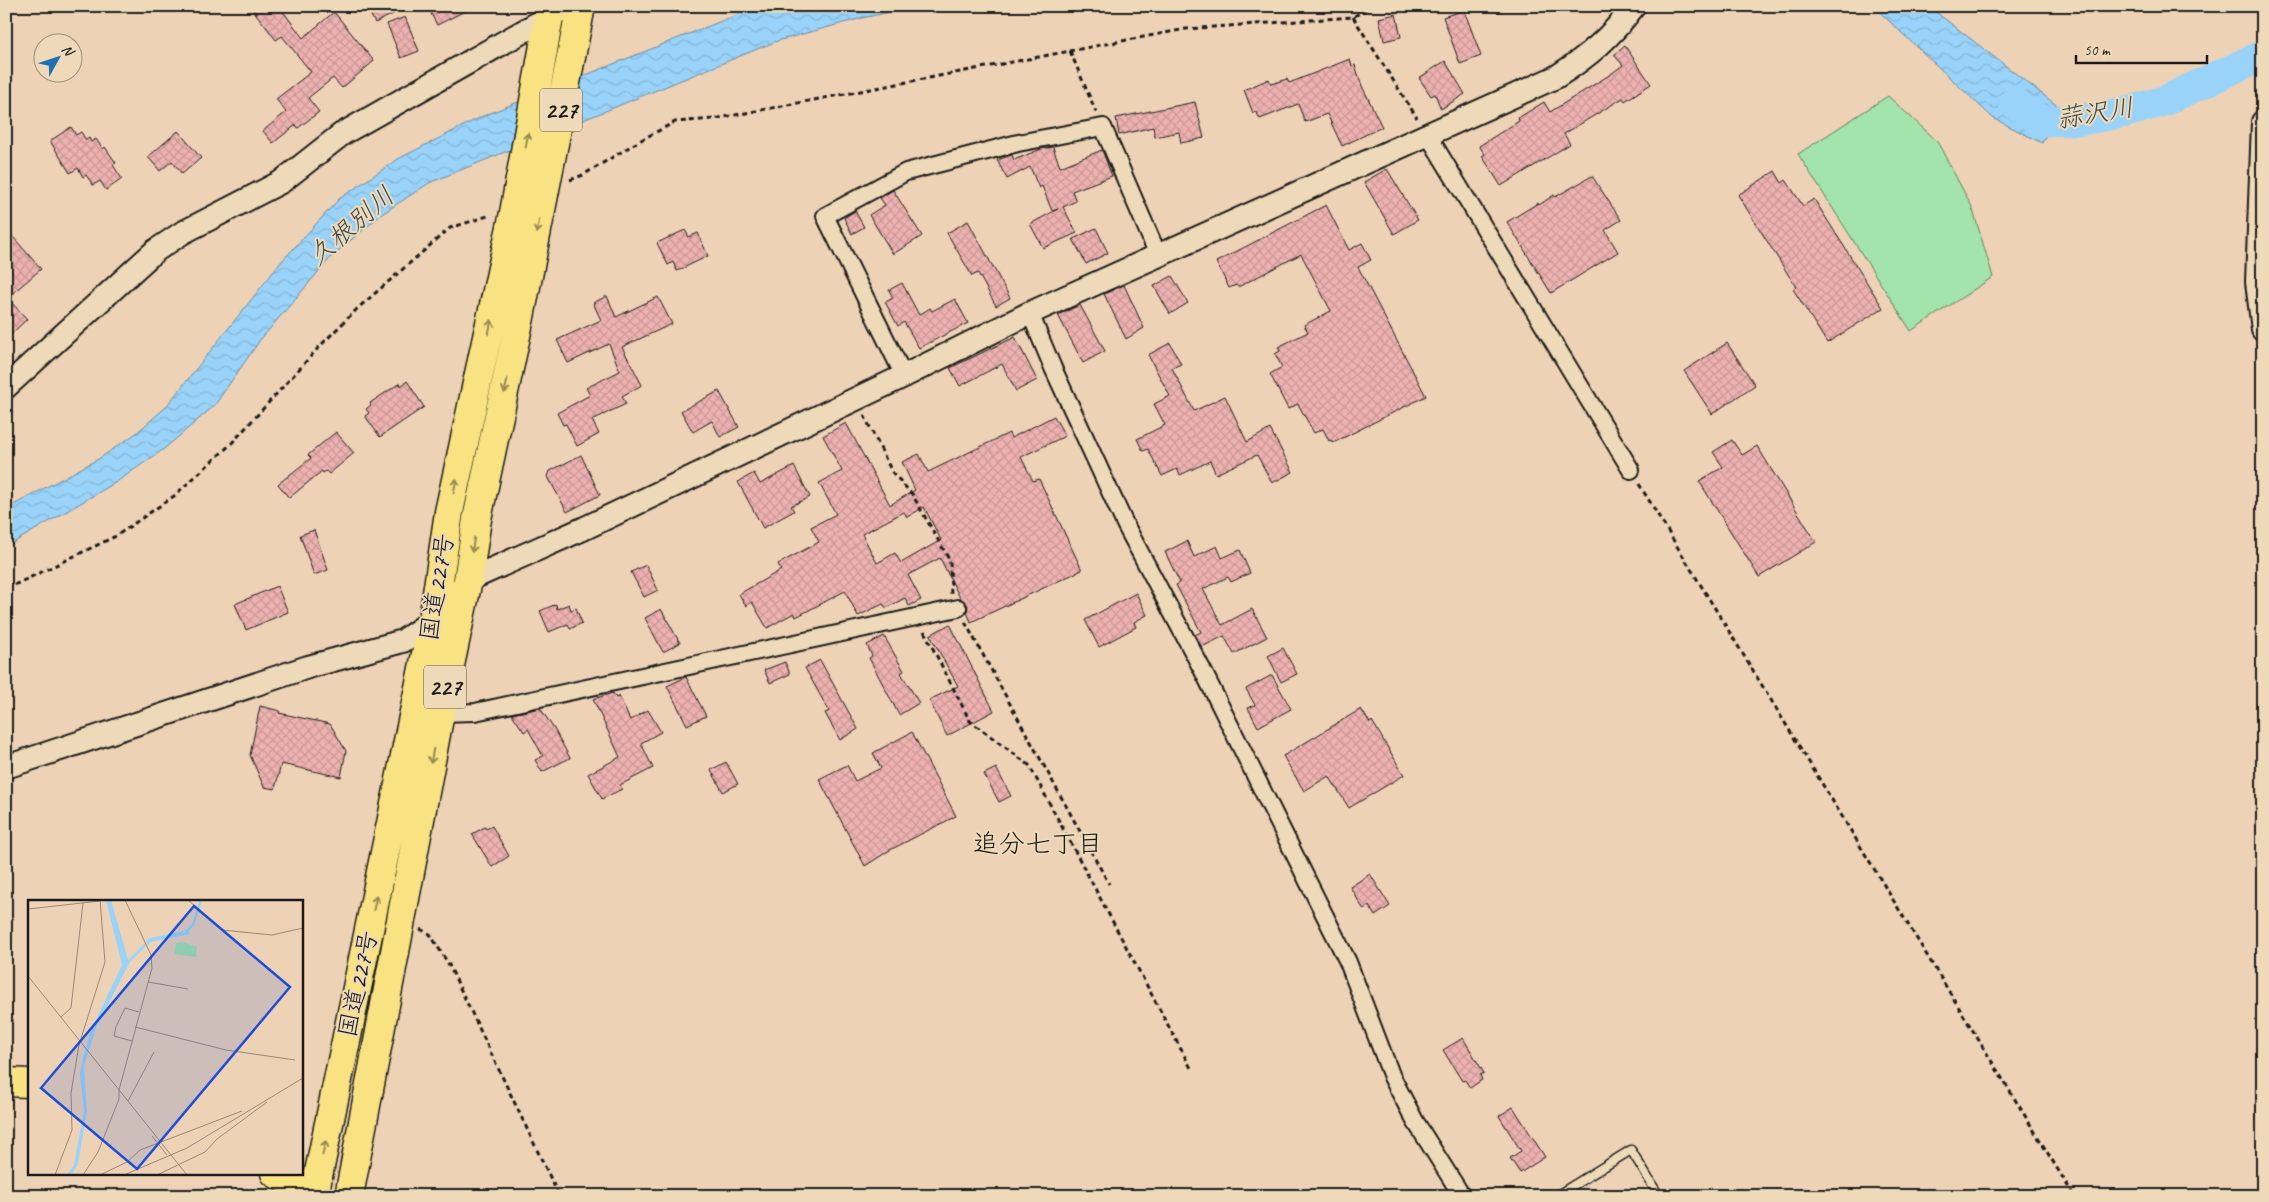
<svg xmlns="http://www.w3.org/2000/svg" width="2269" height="1202" viewBox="0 0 2269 1202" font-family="Caveat,'Klee One',sans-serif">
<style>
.park{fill:#a3e3ac;stroke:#608064}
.water{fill:url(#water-waves);stroke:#678aa1}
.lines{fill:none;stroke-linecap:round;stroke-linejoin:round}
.river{stroke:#99d3f9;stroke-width:31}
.building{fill:url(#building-cross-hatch);stroke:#1c1c1c;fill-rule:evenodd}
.lane-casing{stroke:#1c1c1c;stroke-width:11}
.street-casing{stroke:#1c1c1c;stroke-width:20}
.secondary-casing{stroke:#1c1c1c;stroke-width:26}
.highway-casing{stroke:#1c1c1c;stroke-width:31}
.path{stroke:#1c1c1c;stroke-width:3;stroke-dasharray:5 4;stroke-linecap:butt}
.lane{stroke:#eedab8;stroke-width:8}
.street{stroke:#eedab8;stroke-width:16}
.secondary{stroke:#eedab8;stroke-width:22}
.highway{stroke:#f8e281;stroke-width:28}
.oneway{stroke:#958954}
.labels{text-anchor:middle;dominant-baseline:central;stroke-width:4;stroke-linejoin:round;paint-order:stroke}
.shield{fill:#eedab8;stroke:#5b554b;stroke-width:1}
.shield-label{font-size:24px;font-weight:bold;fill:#1c1c1c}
.street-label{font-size:25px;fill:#1c1c1c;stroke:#eedab8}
.water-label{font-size:26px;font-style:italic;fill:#3b4a53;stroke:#eedab8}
.neighbourhood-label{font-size:26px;fill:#1c1c1c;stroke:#eedab8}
.inset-river{fill:none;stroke:#99d3f9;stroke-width:2.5}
.inset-road{fill:none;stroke:#9a8978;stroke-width:1}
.view{fill:#1d4ed8;fill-opacity:0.15;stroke:#1d4ed8;stroke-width:2.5}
.inset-edge{fill:none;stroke:#1c1c1c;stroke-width:2.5}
</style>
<defs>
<pattern id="water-waves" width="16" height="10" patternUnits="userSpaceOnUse" patternTransform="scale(1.25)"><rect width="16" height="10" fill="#99d3f9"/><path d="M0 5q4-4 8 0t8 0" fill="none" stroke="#83b5d5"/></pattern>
<pattern id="building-cross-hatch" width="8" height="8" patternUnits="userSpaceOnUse" patternTransform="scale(1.25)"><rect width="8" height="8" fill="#edb1b0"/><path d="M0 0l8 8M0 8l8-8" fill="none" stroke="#cb9897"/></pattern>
</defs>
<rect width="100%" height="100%" fill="#eed2b6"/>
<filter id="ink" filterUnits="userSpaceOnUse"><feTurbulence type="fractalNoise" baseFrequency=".02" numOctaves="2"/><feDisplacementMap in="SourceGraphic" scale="10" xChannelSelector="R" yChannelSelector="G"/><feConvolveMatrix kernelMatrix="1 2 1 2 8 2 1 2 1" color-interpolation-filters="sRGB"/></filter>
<g filter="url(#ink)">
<!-- park -->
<path class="park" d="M1888,96l49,45 35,66 21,70 -82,54 -113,-177z"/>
<!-- water -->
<path class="water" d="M759,6h161l-58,12 -85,23 -348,142 -47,31 -50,42 -72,84 -46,66 -50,43 -46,32 -112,66v-38l94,-51 35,-24 30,-26 117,-147 57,-62 59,-40 85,-43z
M1873,6h55l131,101 -17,36 -49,-25z"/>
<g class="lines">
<!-- river -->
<path class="river" d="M2014,103l27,18 39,-1 47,-8 37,-11 99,-46"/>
</g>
<!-- building -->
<path class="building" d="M250,6h29l24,32 31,-26 40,49 -32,27 -9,-10 -25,20 11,14 -21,16 -2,-3 -23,18 -10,-12 23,-19 -10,-13 35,-27 -29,-36 -6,4z
M366,6h43l-34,17z
M427,6h48l-38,19z
M1464,10l17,46 -21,8 -17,-47z
M1396,14l5,23 -17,4 -5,-23z
M405,17l14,34 -18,7 -14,-34z
M1625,46l26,38 -26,17 -2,-3 -59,36 6,10 -69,42 -19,-30 3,-2 -6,-8 40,-25 -1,-3 26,-16 6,10 61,-38 12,-9 -9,-10z
M1350,59l2,7 3,-1 7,21 20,41 -40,19 -15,-32 -22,8 -7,-18 -38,15 -4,-7 -3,1 -9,-23 25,-11 2,5 16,-5 2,4z
M1445,61l20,33 -24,15 -6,-15 -4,2 -12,-18z
M1195,102l9,36 -23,5 -2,-11 -24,5 -2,-10 -34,8 -3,-17z
M71,127l5,8 5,-3 5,8 3,-2 2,4 5,-3 7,10 2,-2 11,16 -3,2 9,14 -16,11 -6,-9 -7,4 -7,-10 -3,2 -5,-9 -8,5 -20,-32z
M178,131l23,27 -19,16 -10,-13 -12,10 -12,-14z
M1053,147l7,20 42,-17 10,26 -40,15 4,10 -13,6 14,26 -34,15 -13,-24 28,-15 -6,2 -10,-25 -3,2 -9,-21 -23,12 -10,-19 15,-5 2,5 27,-11z
M1387,169l31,51 -24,14 -30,-52z
M1775,171l7,12 4,-3 17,26 11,-7 69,109 -56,35 -34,-54 3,-2 -58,-92z
M1592,176l29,44 -16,10 13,22 -67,41 -44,-71 31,-19 1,2 15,-10 1,2z
M893,190l29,46 -29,18 -24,-39 16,-10 -5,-7z
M1326,205l23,45 13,-7 9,17 -13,7 68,129 -93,47 -2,-3 -2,1 -6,-12 -9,4 -16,-29 -10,5 -18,-35 12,-7 -7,-13 5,-3 -2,-4 30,-15 -4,-7 27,-14 -30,-57 -63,33 -2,-2 -7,3 -13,-26z
M855,211l9,16 -12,7 -8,-16z
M968,221l42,77 -14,8 -18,-33 -6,3 -25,-43z
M1096,228l12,25 -22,11 -13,-25z
M6,229l35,40 -34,29 20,21 -21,20z
M685,230l4,7 9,-4 10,23 -31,15 -4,-9 -5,3 -11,-22z
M1172,276l16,27 -18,11 -16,-28z
M902,283l17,32 11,-7 2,3 23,-12 13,24 -49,25 -15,-26 -6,4 -13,-24 8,-4 -4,-8z
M1124,285l20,43 -18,11 -22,-45z
M607,296l9,21 42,-20 14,27 -50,23 20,38 -20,11 4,8 -34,16 7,14 -22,12 -11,-22 -3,1 -6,-12 33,-18 -4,-7 34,-17 -11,-27 -41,19 -11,-23 44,-20 -8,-17z
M1080,305l25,46 -22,12 -25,-48z
M1015,337l22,43 -21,11 -14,-27 -42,22 -10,-18z
M1170,343l11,21 -9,4 22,43 31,-15 22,46 23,-13 23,43 -21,11 -15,-28 -41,19 -6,-13 -30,14 -3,-6 -15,7 -14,-27 -5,2 -6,-12 28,-14 -11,-21 16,-8 -22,-41z
M1727,343l28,42 -43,29 -28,-43z
M407,381l17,26 -44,30 -15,-21 4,-3 -3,-4 5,-4 -1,-2 30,-20 1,3z
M719,391l20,36 -19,10 -8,-16 -19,11 -12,-21z
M1054,416l11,20 -44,21 12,24 6,-2 43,91 -111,52 -4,-10 1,-7 -8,-7 -20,-40 -32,17 13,25 -12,6 -4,-8 -19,10 -3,-4 -25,12 -13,-25 -49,26 -2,-4 -27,15 -15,-26 -6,4 -7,-12 42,-24 -3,-6 41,-22 -8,-15 25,-13 -17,-31 23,-12 -19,-35 23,-13 44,82 25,-15 -13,-28 17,-8 9,18 81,-39 2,5zM924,507l17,33 -40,23 -6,-10 -18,10 -15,-29 42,-22 3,5z
M336,432l18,21 -25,21 -3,-3 -3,2 -1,-2 -33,27 -11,-14 33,-26 -3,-3z
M1732,440l10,15 15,-9 59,96 -57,35 -60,-96 24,-14 -10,-15z
M581,455l19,40 -33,17 -19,-35 2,-6z
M794,466l16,31 -19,9 3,5 -31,17 -25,-46 16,-9 6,11z
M314,530l14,40 -14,5 -14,-40z
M1187,541l7,16 23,-11 5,12 18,-8 10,23 -19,9 -3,-5 -25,12 19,36 30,-16 15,28 -33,17 -10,-18 -22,11 -7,-12 6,-3 -25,-47 4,-2 -15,-31z
M646,565l12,25 -14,7 -13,-25z
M277,586l11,26 -42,18 -11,-26z
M1136,593l11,22 -13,7 2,5 -37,20 -14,-27z
M556,604l1,5 12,-5 2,6 5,-2 6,15 -12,6 -2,-5 -19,8 -9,-21z
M661,609l19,34 -17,9 -18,-34z
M950,624l44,87 -47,25 -18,-36 29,-14 -28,-51z
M884,636l20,35 -3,2 18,30 -20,12 -30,-57 3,-2 -5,-11z
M1283,648l14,26 -16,8 -13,-26z
M820,660l38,69 -18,11 -15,-27 4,-2 -24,-43z
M785,662l5,12 -20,9 -6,-13z
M1272,675l19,34 -33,18 -10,-19 7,-3 -9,-16z
M686,677l20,39 -19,9 -20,-39z
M613,693l3,5 3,-2 11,24 18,-10 13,22 -20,11 12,25 -33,17 2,4 -20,10 -14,-25 32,-17 -27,-58z
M260,706l20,5 -1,2 51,11 16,27 -5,26 -60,-13 -6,25 -11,-2 -14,-32z
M540,708l14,21 16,29 -28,14 -7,-12 8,-4 -15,-27 -4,3 -12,-18z
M1361,709l9,14 2,-2 32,54 -55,33 -20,-32 -25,15 -21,-35z
M912,732l44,84 -66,34 -25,16 -46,-87 28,-14 8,16 26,-13 -8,-15z
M726,762l12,22 -15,8 -12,-22z
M996,768l15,28 -12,6 -15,-28z
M492,826l17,30 -17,11 -20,-33 13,-7 1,2z
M1370,874l20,32 -15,10 -6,-10 -5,4 -14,-23z
M1463,1038l21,35 -4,2 2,5 -12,8 -5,-8 -3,1 -19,-31z
M1513,1107l32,50 -25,16 -10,-15 11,-7 -22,-35z"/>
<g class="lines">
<defs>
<path id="lane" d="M1556,1196l75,-46 28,46"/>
<path id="street" d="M1428,135l203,335
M1030,313l23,55 72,156 77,145 146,293 44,115 23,44 47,75
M904,376l-79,-160 81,-44 112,-29 85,-16 55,128
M440,713l35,-1 483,-104"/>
<path id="secondary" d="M2263,122l-6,160 6,48
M6,387l149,-136 27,-18 99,-51 61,-48 226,-128
M6,767l302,-100 95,-26 30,-21 35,-40 117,-52 319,-152 126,-63 526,-236c33,-21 55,-40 78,-71"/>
<path id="highway" d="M6,1082l23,1
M275,1173l39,23
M314,1196l119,-576 16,-108 65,-299 37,-207
M349,1196l91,-483 28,-133 9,-61 43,-202 61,-311"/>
</defs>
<!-- lane casing -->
<use href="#lane" class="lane-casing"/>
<!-- street casing -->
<use href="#street" class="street-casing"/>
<!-- secondary casing -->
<use href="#secondary" class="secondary-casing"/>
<!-- highway casing -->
<use href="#highway" class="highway-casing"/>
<!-- path -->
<path class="path" d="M1353,17l64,101
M1069,51l117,-22 167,-12 18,-11
M570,180l13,-5 58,-35 34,-18 39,-3 356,-68 26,61
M864,415l28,57 20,22 38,67 1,34
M1639,484l435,712
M6,589l110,-53 58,-40 57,-52 89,-98 37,-37 93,-81 41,-13
M965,622l144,262
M924,631l46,90 59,44 163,305
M420,929l10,5 19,31 110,231"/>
<!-- lane -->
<use href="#lane" class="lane"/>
<!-- street -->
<use href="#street" class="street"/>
<!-- secondary -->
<use href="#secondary" class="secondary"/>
<!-- highway -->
<use href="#highway" class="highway"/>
</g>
<!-- one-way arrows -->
<defs><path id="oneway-shaft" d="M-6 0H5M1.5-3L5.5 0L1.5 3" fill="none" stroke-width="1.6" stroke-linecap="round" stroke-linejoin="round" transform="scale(1.25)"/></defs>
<g class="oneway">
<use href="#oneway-shaft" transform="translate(527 140) rotate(-80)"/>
<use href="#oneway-shaft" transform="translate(538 226) rotate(101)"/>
<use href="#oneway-shaft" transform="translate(490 327) rotate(-78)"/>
<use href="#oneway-shaft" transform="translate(506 386) rotate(102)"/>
<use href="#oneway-shaft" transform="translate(455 486) rotate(-78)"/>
<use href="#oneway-shaft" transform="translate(473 545) rotate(99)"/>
<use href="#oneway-shaft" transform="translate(432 756) rotate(101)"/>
<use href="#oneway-shaft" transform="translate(375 903) rotate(-78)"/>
<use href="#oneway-shaft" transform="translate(324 1148) rotate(-78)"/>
</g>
</g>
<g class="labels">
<!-- shield labels -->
<g class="shield">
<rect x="540" y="88.5" width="42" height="43" rx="4"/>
<rect x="424" y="665.5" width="42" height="43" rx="4"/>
</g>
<g class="shield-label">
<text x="561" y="110">227</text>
<text x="445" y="687">227</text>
</g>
<!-- street labels -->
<g class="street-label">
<text transform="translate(437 587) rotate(-81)">国道227号</text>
<text transform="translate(358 984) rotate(-78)">国道227号</text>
</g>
<!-- water labels -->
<g class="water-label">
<text transform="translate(2095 113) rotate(-9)">蒜沢川</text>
<text transform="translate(351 226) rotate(-41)">久根別川</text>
</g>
<!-- neighbourhood labels -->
<g class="neighbourhood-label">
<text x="1038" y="843">追分七丁目</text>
</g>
</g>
<!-- overview -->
<g transform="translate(28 900)">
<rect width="275" height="275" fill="#eed2b6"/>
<path d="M155,42l14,5 -1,10 -22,-3 2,-11z" fill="#a3e3ac"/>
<path d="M78,0h5l17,60 22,-22 38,-8 2,4 -40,8 -20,20 -34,66 -12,38 3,45 -9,53 -7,11h-4l7,-10 10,-54 -4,-37 3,-17 9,-29 30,-63z" fill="#99d3f9"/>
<path class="inset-river" d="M157,33l8,-8 8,-25"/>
<path class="inset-road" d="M160,0l34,30 50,5 31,-7M0,9l72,-8M0,76l159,199M120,82l40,7M33,117l10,-9 12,-105M107,127l91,23 69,10M104,141l-18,-5 2,-9 9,-19 14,4M100,201l26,-49M124,236l15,19M27,275l17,-45 -1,-37 8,-48 26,-83 -5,-62M55,275l15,-23 21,-53v-9l33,-122 -1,-13 -26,-55M72,275l27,-13 13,-12 102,-39M96,275l63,-27 116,-70M129,275l48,-23 12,-13 50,-37"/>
<path class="view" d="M166,6l96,81 -153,182 -96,-81z"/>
<rect width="275" height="275" class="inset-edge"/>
</g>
<!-- margin -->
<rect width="2269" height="1202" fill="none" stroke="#eedab8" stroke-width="25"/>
<rect x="12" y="12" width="2244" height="1177" fill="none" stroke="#1c1c1c" stroke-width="2" filter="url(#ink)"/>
<!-- north arrow -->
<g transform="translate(58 58) rotate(50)"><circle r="24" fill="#eedab8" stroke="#9a8e7a"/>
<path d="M0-4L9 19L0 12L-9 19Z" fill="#1f6fb2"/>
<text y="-8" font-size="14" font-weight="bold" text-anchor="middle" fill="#1c1c1c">N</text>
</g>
<!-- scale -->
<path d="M2076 55v8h131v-8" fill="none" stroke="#1c1c1c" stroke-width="2.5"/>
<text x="2084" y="55" font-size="15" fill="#1c1c1c" stroke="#eedab8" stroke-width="4" paint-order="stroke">50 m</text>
</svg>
